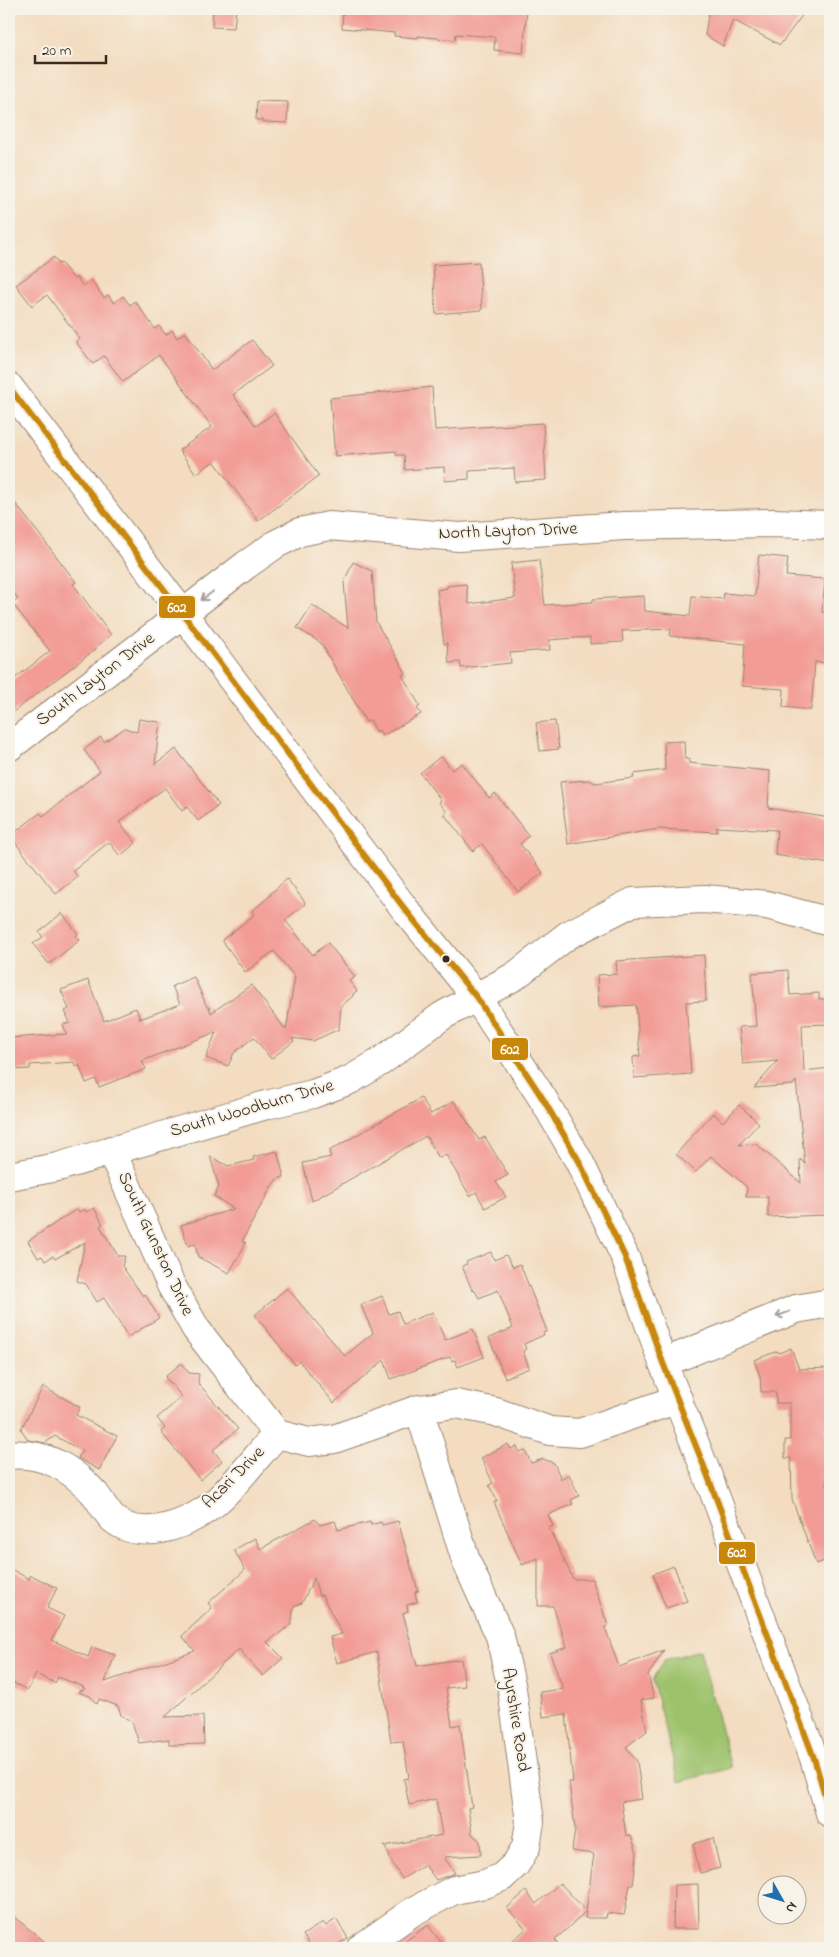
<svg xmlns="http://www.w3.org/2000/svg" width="839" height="1957" viewBox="0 0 839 1957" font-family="'Indie Flower',sans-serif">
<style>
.green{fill:#9dc26c;stroke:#6c7645}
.building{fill:#f29c95}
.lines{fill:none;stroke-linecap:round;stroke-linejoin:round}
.minor-casing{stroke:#97836f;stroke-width:30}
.major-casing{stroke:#97836f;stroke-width:30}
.minor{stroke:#fff;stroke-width:28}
.major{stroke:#fff;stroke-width:28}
.bus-1-casing{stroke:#f7f3e8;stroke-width:10}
.bus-1{stroke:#c88708;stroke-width:6}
.oneway{stroke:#a79f9a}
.bus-dot{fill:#3b2a1e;stroke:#f7f3e8;stroke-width:2}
.labels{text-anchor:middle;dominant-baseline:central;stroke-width:4;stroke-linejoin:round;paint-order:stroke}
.street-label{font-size:18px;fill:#3b2a1e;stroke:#f7f3e8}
.line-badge{stroke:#f7f3e8;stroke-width:2}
.badge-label{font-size:14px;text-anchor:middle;font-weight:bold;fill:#fff}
</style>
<rect width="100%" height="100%" fill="#f7f3e8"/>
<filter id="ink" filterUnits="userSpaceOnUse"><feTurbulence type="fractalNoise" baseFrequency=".02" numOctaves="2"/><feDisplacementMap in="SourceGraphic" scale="10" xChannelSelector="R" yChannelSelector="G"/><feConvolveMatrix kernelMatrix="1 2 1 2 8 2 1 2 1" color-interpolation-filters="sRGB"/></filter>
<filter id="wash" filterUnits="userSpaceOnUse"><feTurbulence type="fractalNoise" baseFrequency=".0096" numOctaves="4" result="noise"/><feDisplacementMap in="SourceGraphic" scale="20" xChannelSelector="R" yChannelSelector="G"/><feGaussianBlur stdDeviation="1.12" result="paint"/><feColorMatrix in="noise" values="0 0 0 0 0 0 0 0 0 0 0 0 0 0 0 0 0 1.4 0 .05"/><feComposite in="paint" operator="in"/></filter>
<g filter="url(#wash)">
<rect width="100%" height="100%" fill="#f3dcc0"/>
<!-- green -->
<path class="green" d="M700,1650l31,118 -52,14 -27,-102 12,-20z"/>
<g id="blocks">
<!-- building -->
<path class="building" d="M213,9h23l-2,19 -22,-1z
M343,9h184l-4,44 -29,-3 1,-13 -39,-3 -1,6 -37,-4v2l-24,-2 1,-3 -53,-5z
M709,9h98l-27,36 -47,-25 -10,26 -18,-11z
M257,101l31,1 -1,21 -24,-1v-2h-7z
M54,257l4,7 3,-1 13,16 2,-2 7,9 8,-6 13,18 4,-3 6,8 9,-7 7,9 5,-4 20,28 4,-3 7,9 6,-5 5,8 8,-6 27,38 40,-30 20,26 -39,29 23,31 18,-13 45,63 -61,45 -44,-60 -18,13 -17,-24 33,-23 -53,-72 -36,27 -19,-26 -11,8 -17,-22 4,-3 -33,-44 -15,11 -16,-21z
M479,262l3,48 -46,4 -3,-49z
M432,387l3,43 108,-7 3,57 -31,2 -1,-14 -45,3v8l-24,2 -1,-14 -39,3 -1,-15h-8v-4l-61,5 -5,-58z
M9,495l67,87 -3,2 38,51 -15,12v2l-87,66v-32l41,-32 -38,-48 6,-4 -9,-13z
M759,555l29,3 -2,18 39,3 -3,33 8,1v50l-15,-1 -4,48 -28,-3 1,-18 -42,-3 3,-42 -75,-8 1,-7 -49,2 1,11 -33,2v-7l-41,3 1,10 -40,3 1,10 -50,5 -1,-6 -11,1 -2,-20 -3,1 -7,-54 10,-2v-2l19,-2 3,20 46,-6 -4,-35 28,-3 6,45 48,-3v-3l51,-3 1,15 45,5 2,-20 31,3 1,-6 31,3z
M353,562l19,9 4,51 30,51 -4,2 18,31 -3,2 4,6 -39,22 -3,-6 -2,2 -7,-12 -4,2 -45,-79 -24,-15 15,-23 36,23 -4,-46z
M139,719l21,3 -5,42 21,-15 43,56 -21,16 -11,-14 -5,4 -17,-23 -46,34 17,21 -16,13 -11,-14 -36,29 5,6 -22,17 -46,-58 30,-23 3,3 57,-45 -16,-21 17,-13 3,5 21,-14 12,4z
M555,721l4,28 -19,2 -4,-28z
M684,741l1,18h4v4l81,8 -2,37 62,10v46l-55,-9 2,-25 -60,-3v5l-58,-3 -91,15 -8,-62 29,-2 6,3 39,-5 -1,-4 32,-4 -1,-28z
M441,756l11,14 10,-7 27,35 6,-5 34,43 -9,8 23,29 -25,19 -36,-48 -9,7 -29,-37 3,-2 -8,-10 2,-2 -21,-27z
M287,879l18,23 -1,3 -19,15 28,35 15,-12 27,34 -6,4 8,10 -4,3v2l-12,10 -2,23 -26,12 -21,-3 2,3 -23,18 -17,-22 -20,16 -6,13 -22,-8 10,-26 -74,29 4,8 -47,18 -3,-8 -10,4 -7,-18 -3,2 -2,-5 -44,3v4l-21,1v-32l58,-4 -4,-9 7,-2 -5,-12 4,-2 -8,-19 27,-10 16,41 32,-13 4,11 40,-15 -8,-18 22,-9 13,30h2l2,6 40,-28 35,45 9,-53 -21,-26 -29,21 -23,-32 32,-25 -2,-4 19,-16 -1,-1z
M62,913l16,21 -2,2 4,4 -31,24 -16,-20 10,-7 -4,-5z
M704,955l2,46 -20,1 5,72 -57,4 -1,-21 7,-1 -4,-51 -37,2 -2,-32 20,-1 -1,-13z
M788,970l2,25 29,-2v6h11v25l-28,1 2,46 26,-3v147l-62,2v-20h-22l1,-10 -36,-31 -15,16 -20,-18 37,-41 10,9 16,-17 20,18 -20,22 17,-1 45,39 -1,-24 5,5 -9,-83 -3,4 -39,3 24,-27 -35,3 -4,-37 17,-1 -4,-53z
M421,1098l10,16 23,-13 25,39 6,-3 23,38 -12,7 10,15 -21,11 -9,-16 -6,4 -24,-41 -7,3 -13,-22 -114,65 -9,-38 28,-6 -2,-6z
M277,1151l7,26 -7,2 -6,8 -29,54 4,2 -17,30 -31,-16 -3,-13 -7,2 -7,-21 53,-16 -20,-13 5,-9 -9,-31 18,10 26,-6 -1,-3z
M94,1208l9,16 -3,2 18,30h7l-3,10 21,30 2,-2 14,24 -31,19 -24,-39 -7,4 -11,-18 -9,-3 8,-39 -30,17 -2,-3 -8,5 -3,-5 -4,2 -10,-17 49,-32 2,3 5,-3 2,3z
M491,1252l3,8 12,-5 7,12 7,-3 27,67 -4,2 1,2 -20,9 2,5 -3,2 6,17 -24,10 -16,-40 24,-10 -15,-38 -19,8 -5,-9 -2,1 -10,-24 5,-2 -1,-2z
M287,1288l58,68 28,-23 -12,-28 21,-9 7,18 9,-3 5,13 30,-12 12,28 28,-11 11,28 -26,10 -3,-7 -3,1 -2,-4 -59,22 -7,-19 -50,43 -35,-42 -4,4 -40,-50z
M791,1348l8,21 31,-1v60h-4l1,58 3,-1v74l-14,5 -24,-65 -1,-41h-6v-18h5v-37h-14v-11h-15l-1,-16 -6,-16 24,-9 1,2z
M181,1363l8,10 10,1 -1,9 40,46 -25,21 9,11 -22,19 -39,-48 4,-4 -8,-10 25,-21 -17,-20z
M43,1387l37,20 -4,8 41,21 -18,34 -21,-12 4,-7 -27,-15 -10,7 -17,-3 -7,-11z
M508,1444l3,5 6,-3 2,6 6,-2 6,13 12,-4 11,4 7,16 8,-5 10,22 -8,4 2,4 -25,11 5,11 -4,2 24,51h19l16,47 -3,1 14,40 45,-17 -16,25 6,23 -13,2 6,31 -21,16 11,14 5,38 -21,3 5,33 5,1 6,17 -4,32h-3l-6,30 -17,-2 -1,5h-21l9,-64 -22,-3 3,-22 -6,-47h4l-7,-68 -23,3 -3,-25 23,-3 -13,-36 17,-6 -14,-41h-15v-48l-16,7 -28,-63 3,-1 -8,-16 4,-2 -12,-25z
M315,1519l5,6 15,-4 3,9 32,-8 1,3 10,-3 1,3 16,-4 20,70 -3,1 2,10 -10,3 1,6 -5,2 14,53 44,-7 4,27 -19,2 6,38 8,-2 12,83 -4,1 4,26 8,7 1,14 -37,2 11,16 -19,7 -11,-15 -23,14 -13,-22 1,-2 -6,-9 58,-11 -6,-36 -27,6 -5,-26 5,-1 -6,-37 -12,1 -14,-90 -40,11 -7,-26 12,-3 -20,-39 -3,1 -5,-18 -12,25 -8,3 -3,19 -24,17 16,16 -20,18 -24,-27 -74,68 38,-1 1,28 -35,1v-6l-30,4 -7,-21 -11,-7 -3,-9 -19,-7 -2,5 -7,-8 -12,-4 7,-3 -3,-3 -24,-9 -3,6 -19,-9 -8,16 -19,-9v-113l20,11 2,-4 26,13 -10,20 17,8 -12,24 36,17 4,-10 23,8 -10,27 90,-31 -13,-15 30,-28 -4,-5 37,-33 -11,-20 21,-12 5,11z
M674,1566l13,35 -21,7 -13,-34z
M713,1838l7,30 -20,5 -7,-29z
M560,1883l26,28 -31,29 7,8h-58l22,-19 -19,-21 19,-17 10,13z
M698,1884l1,45h-26l1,-44z
M9,1913l44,35h-37l-7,-6z
M336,1919l12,19 -16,10h-20l-9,-13 20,-13 3,4z
M428,1925l17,23h-49z"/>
</g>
</g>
<g filter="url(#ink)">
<use href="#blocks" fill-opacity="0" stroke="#97836f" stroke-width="1"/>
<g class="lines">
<defs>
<path id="minor" d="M9,747l237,-182 30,-21 24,-12 29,-6 130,11 165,-11 149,-3 57,2
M111,1150l60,135 25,44 81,105 32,8 25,-3 85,-30 37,-5 40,8 54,19 30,2 98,-34
M9,1176l49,-9 208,-62 47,-11 37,-14 30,-18 62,-46 73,-40 53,-41 65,-33 72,-3 62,6 63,17
M663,1363l133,-54 34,-6
M9,1455c34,-4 64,14 86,39 6,8 11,18 18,25 30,25 81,4 106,-20 21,-20 39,-44 58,-65
M361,1948l51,-36 42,-22 31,-6 17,-7 14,-13 10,-17 4,-25 -18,-133 -12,-53 -34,-75 -47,-152"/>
<path id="major" d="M9,387l174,227 221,294 73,90 66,101 36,62 46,96 38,106 44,111 107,284 16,55"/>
</defs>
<!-- minor casing -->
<use href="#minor" class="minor-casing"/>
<!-- major casing -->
<use href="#major" class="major-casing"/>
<!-- minor -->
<use href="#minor" class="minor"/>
<!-- major -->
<use href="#major" class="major"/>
<defs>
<path id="bus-1" d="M9,387l174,227 221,294 73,90 66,101 36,62 46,96 38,106 44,111 107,284 16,55"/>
</defs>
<!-- bus-1 casing -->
<use href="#bus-1" class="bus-1-casing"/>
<!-- bus-1 -->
<use href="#bus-1" class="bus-1"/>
</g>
<!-- one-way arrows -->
<defs><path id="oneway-shaft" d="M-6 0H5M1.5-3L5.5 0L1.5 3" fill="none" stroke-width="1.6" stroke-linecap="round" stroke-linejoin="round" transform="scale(1.25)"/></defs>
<g class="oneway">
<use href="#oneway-shaft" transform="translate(207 596) rotate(143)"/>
<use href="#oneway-shaft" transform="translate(783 1314) rotate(159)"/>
</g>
</g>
<!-- markers -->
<circle class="bus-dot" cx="446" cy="959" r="4.5"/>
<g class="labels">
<!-- street labels -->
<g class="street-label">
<text transform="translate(508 532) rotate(-2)">North Layton Drive</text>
<text transform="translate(96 680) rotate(-37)">South Layton Drive</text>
<text transform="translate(252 1109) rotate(-16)">South Woodburn Drive</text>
<text transform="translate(155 1244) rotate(65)">South Gunston Drive</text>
<text transform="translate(234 1478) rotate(-45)">Acari Drive</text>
<text transform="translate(515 1720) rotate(81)">Ayrshire Road</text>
</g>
</g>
<g class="line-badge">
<rect x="158" y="595" width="38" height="24" rx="5" fill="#c88708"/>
<rect x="491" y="1037" width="38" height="24" rx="5" fill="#c88708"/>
<rect x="718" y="1541" width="38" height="24" rx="5" fill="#c88708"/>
</g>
<g class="badge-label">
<text x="177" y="612">602</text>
<text x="510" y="1054">602</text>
<text x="737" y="1557">602</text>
</g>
<!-- margin -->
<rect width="839" height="1957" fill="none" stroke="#f7f3e8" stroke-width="30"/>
<!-- north arrow -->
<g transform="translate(782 1900) rotate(129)"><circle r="24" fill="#f7f3e8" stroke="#aca397"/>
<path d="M0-4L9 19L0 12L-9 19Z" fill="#1f6fb2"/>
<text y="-8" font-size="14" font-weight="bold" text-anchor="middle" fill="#3b2a1e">N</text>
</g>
<!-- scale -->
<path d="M35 55v8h71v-8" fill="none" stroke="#3b2a1e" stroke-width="2.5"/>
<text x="42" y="55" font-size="15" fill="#3b2a1e" stroke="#f7f3e8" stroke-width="4" paint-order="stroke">20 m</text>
</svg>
